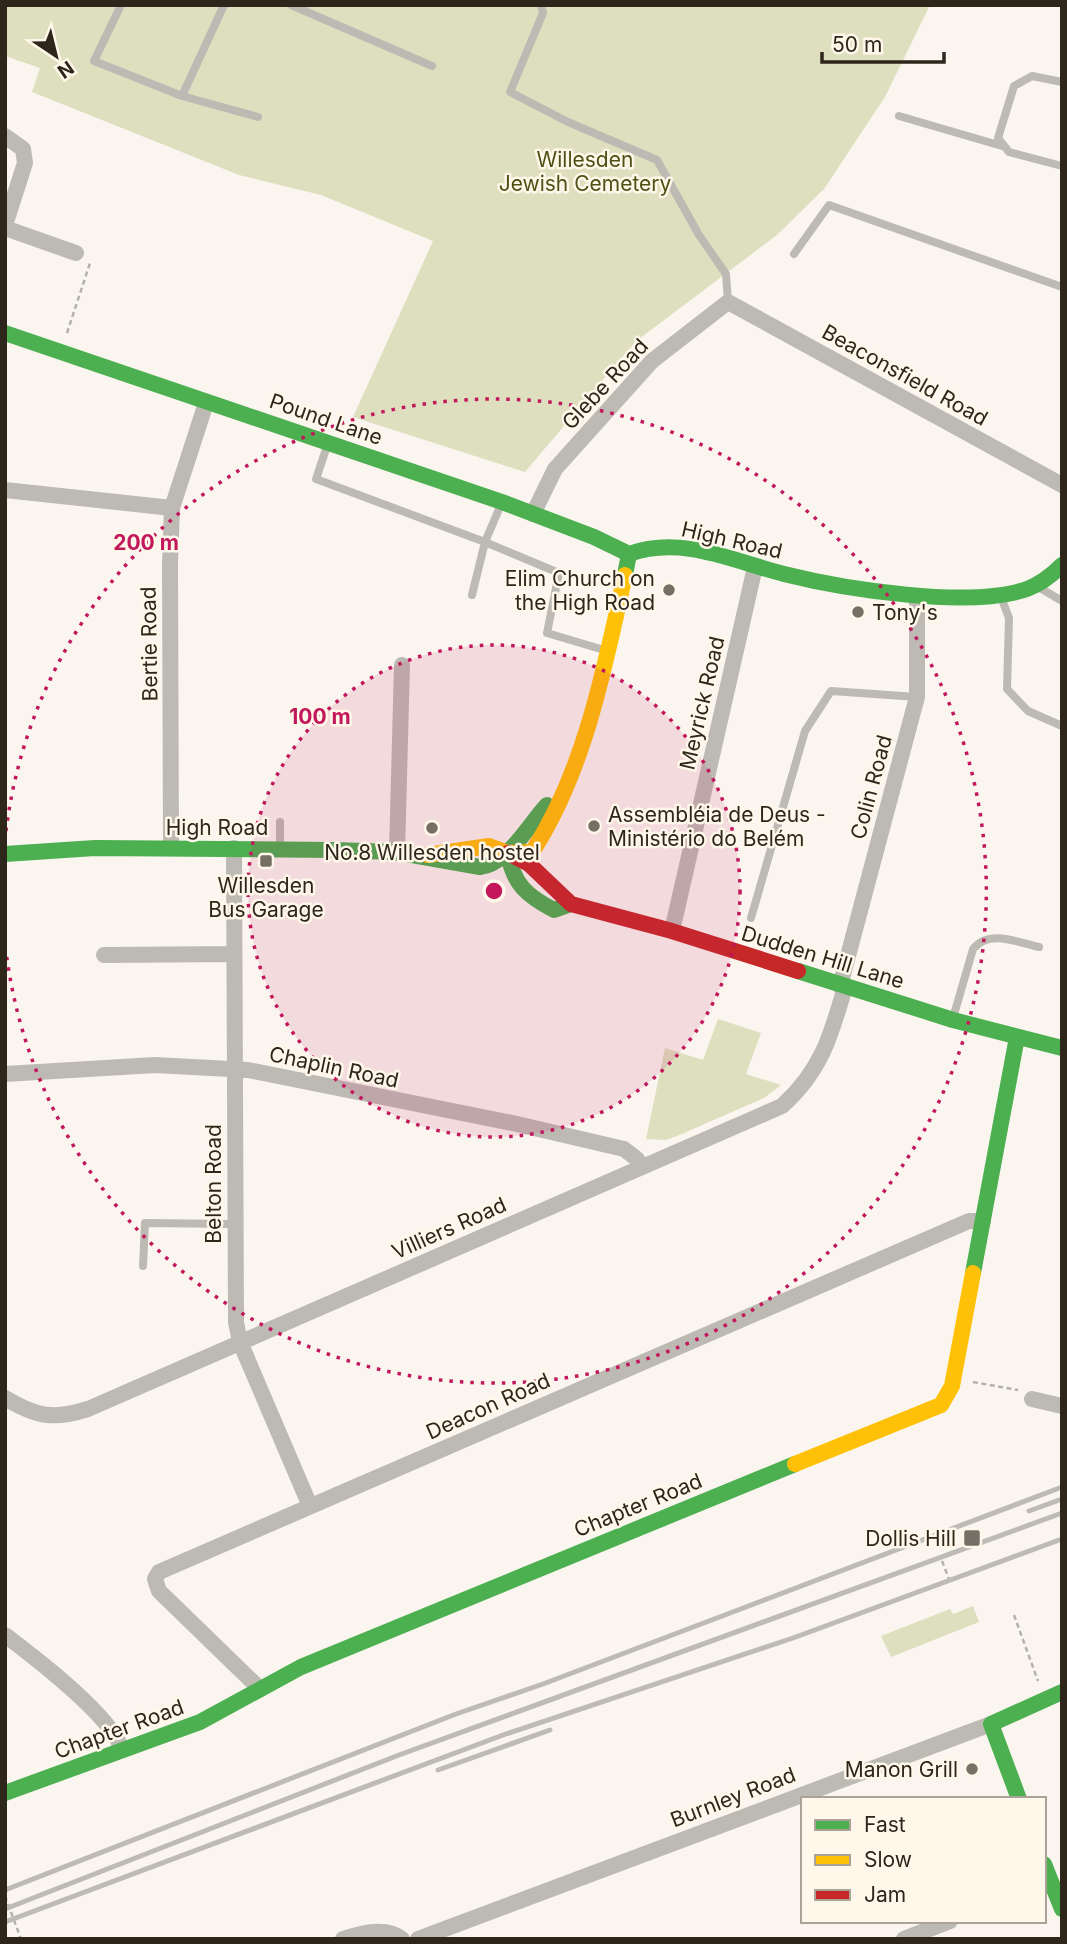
<svg xmlns="http://www.w3.org/2000/svg" width="1067" height="1944" viewBox="0 0 1067 1944" font-family="Inter,sans-serif">
<style>
.green{fill:#dddfbf}
.lines{fill:none;stroke-linecap:round;stroke-linejoin:round}
.path{stroke:#b3b1ac;stroke-width:2.5;stroke-dasharray:5 3.5;stroke-linecap:butt}
.lane{stroke:#bdbab4;stroke-width:8}
.street{stroke:#bdbab4;stroke-width:16}
.fast{stroke:#4caf50;stroke-width:16}
.slow{stroke:#ffc107;stroke-width:16}
.jam{stroke:#c62828;stroke-width:16}
.rail{stroke:#bebab5;stroke-width:5}
.ring{fill:none;stroke:#c2185b;stroke-width:3.5;stroke-dasharray:3.5 7}
.poi-dot{fill:#756f65;stroke:#fff7ea;stroke-width:2.5}
.labels{text-anchor:middle;dominant-baseline:central;stroke-width:5;stroke-linejoin:round;paint-order:stroke}
.park-label{font-size:21px;fill:#4d5214;stroke:#fff7ea}
.street-label{font-size:21px;fill:#2e261b;stroke:#fff7ea}
.poi-label{font-size:21px;fill:#2e261b;stroke:#fff7ea;text-anchor:end}
.centre{fill:#c2185b;stroke:#fff7ea;stroke-width:3.5}
.ring-label{font-size:21px;text-anchor:middle;font-weight:bold;fill:#c2185b;stroke:#fff7ea;stroke-width:5;stroke-linejoin:round;paint-order:stroke}
</style>
<rect width="100%" height="100%" fill="#faf6ef"/>
<!-- green -->
<path class="green" d="M5,5h925l-45,92 -61,92 -47,46 -142,107 -110,130 -172,-55 80,-176 -112,-46 -82,-20 -207,-83 8,-24 -35,-12z
M718,1019l43,14 -15,41 35,11 -17,13 -87,38 -12,4 -19,-1 19,-91 38,12z
M973,1606l6,16 -88,35 -10,-21 69,-27 3,5z"/>
<g class="lines">
<!-- path -->
<path class="path" d="M67,333l23,-70
M973,1382l45,8
M942,1561l7,18
M1014,1615l24,66
M5,1896l16,43"/>
<!-- lane -->
<path class="lane" d="M121,5l-27,56 88,35 42,-91
M291,5l141,61
M541,5l2,8 -33,79 58,30 89,38 42,75 27,39 2,28
M1062,82l-30,-6 -18,10 -16,52 11,14 53,14
M182,96l76,21
M899,116l103,30
M794,254l35,-49 233,82
M327,446l-11,33 169,63 -13,53
M502,502l-17,40 74,31 -12,60 57,17
M1040,588l22,13
M1001,597l8,21 -2,71 21,22 34,15
M280,845v-23
M751,918l54,-187 26,-40 86,6
M953,1018l20,-69c16,-20 44,-7 66,-2
M143,1266l2,-43 89,1"/>
<!-- street -->
<path class="street" d="M5,136l18,13 2,14 -20,62
M5,228l71,25
M5,490l167,18
M533,514l22,-45 97,-108 76,-59 334,183
M171,848l-1,-284 2,-56 34,-105
M234,848l2,474 4,20 70,164
M397,852l5,-187
M672,931l83,-364
M104,955l130,-1
M840,986l77,-289v-100
M5,1074l150,-9 93,5 269,54 107,25 13,10 3,9
M5,1398c32,19 48,22 83,11l694,-303c39,-35 49,-70 63,-119
M1032,1399l30,7
M5,1635c29,22 107,81 117,115
M260,1689l-101,-98 -4,-12 4,-7 810,-351h14
M343,1939c18,-6 43,-13 59,0
M418,1939l573,-215
M904,1939l46,-18"/>
<!-- fast -->
<path class="fast" d="M5,333l497,169 92,35 35,17
M625,575l4,-21c53,-19 104,7 155,20 60,15 185,35 243,15 14,-5 25,-14 35,-24
M508,853c5,31 19,43 46,57l17,-6
M5,854l90,-6 239,2 61,2 85,15c28,-3 49,-43 67,-62
M798,971l155,49 109,28
M973,1273l44,-236
M5,1793l195,-71 101,-55 494,-203
M1019,1799l-28,-75 71,-32
M1044,1864l18,45"/>
<!-- slow -->
<path class="slow" d="M428,855l61,-9 19,7 23,-1 3,-3c51,-80 71,-183 91,-274
M795,1464l146,-59 11,-19 21,-113"/>
<!-- jam -->
<path class="jam" d="M508,853l21,11 42,40 101,27 126,40"/>
<!-- rail -->
<path class="rail" d="M1029,1511l33,-12
M438,1770l112,-40
M5,1890l451,-176 87,-30 519,-197
M5,1909l394,-154 663,-242
M5,1922l498,-187 290,-97 269,-99"/>
</g>
<!-- distance rings -->
<circle cx="494" cy="891" r="246" fill="#c2185b" fill-opacity=".12"/>
<g class="ring">
<circle cx="494" cy="891" r="246"/>
<path d="M6 831A492 492 0 1 1 6 951"/>
</g>
<!-- markers -->
<g class="poi-dot">
<circle cx="669" cy="590" r="7"/>
<circle cx="858" cy="612" r="7"/>
<circle cx="594" cy="826" r="7"/>
<circle cx="432" cy="828" r="7"/>
<rect x="259" y="854" width="14" height="14" rx="3.5"/>
<rect x="963" y="1529" width="18" height="18" rx="3.5"/>
<circle cx="972" cy="1769" r="7"/>
</g>
<g class="labels">
<!-- park labels -->
<g class="park-label">
<text x="585" y="159">Willesden<tspan x="585" dy="24">Jewish Cemetery</tspan></text>
</g>
<!-- street labels -->
<g class="street-label">
<text transform="translate(905 375) rotate(29)">Beaconsfield Road</text>
<text transform="translate(605 384) rotate(-47)">Glebe Road</text>
<text transform="translate(326 419) rotate(19)">Pound Lane</text>
<text transform="translate(732 540) rotate(13)">High Road</text>
<text transform="translate(149 644) rotate(-91)">Bertie Road</text>
<text transform="translate(702 703) rotate(-77)">Meyrick Road</text>
<text transform="translate(871 787) rotate(-75)">Colin Road</text>
<text x="217" y="827">High Road</text>
<text transform="translate(823 957) rotate(17)">Dudden Hill Lane</text>
<text transform="translate(334 1067) rotate(12)">Chaplin Road</text>
<text transform="translate(213 1184) rotate(-90)">Belton Road</text>
<text transform="translate(449 1228) rotate(-24)">Villiers Road</text>
<text transform="translate(488 1406) rotate(-24)">Deacon Road</text>
<text transform="translate(638 1505) rotate(-22)">Chapter Road</text>
<text transform="translate(119 1729) rotate(-20)">Chapter Road</text>
<text transform="translate(733 1797) rotate(-21)">Burnley Road</text>
</g>
<!-- poi labels -->
<g class="poi-label">
<text x="655" y="578">Elim Church on<tspan x="655" dy="24">the High Road</tspan></text>
<text x="872" y="612" text-anchor="start">Tony's</text>
<text x="608" y="814" text-anchor="start">Assembléia de Deus -<tspan x="608" dy="24">Ministério do Belém</tspan></text>
<text x="432" y="852" text-anchor="middle">No.8 Willesden hostel</text>
<text x="266" y="885" text-anchor="middle">Willesden<tspan x="266" dy="24">Bus Garage</tspan></text>
<text x="956" y="1538">Dollis Hill</text>
<text x="958" y="1769">Manon Grill</text>
</g>
</g>
<circle cx="494" cy="891" r="10" class="centre"/>
<g class="ring-label">
<text x="146" y="550">200 m</text>
<text x="320" y="724">100 m</text>
</g>
<!-- border -->
<rect width="1067" height="1944" fill="none" stroke="#2e261b" stroke-width="14"/>
<!-- legend -->
<rect x="801" y="1797" width="245" height="126" fill="#fff7ea" stroke="#aba397" stroke-width="2"/>
<rect x="815" y="1820" width="35" height="10" fill="#4caf50" stroke="#aba397" stroke-width="2"/>
<text x="864" y="1832" font-size="21" fill="#2e261b">Fast</text>
<rect x="815" y="1855" width="35" height="10" fill="#ffc107" stroke="#aba397" stroke-width="2"/>
<text x="864" y="1867" font-size="21" fill="#2e261b">Slow</text>
<rect x="815" y="1890" width="35" height="10" fill="#c62828" stroke="#aba397" stroke-width="2"/>
<text x="864" y="1902" font-size="21" fill="#2e261b">Jam</text>
<!-- north arrow -->
<g transform="translate(56 56) rotate(145)" stroke="#fff7ea" stroke-width="5" paint-order="stroke">
<path d="M0-5L12 26L0 18L-12 26Z" fill="#2e261b"/>
<text y="-10" font-size="19" font-weight="bold" text-anchor="middle" fill="#2e261b">N</text>
</g>
<!-- scale -->
<path d="M822 52v10h122v-10" fill="none" stroke="#2e261b" stroke-width="3.5"/>
<text x="832" y="52" font-size="21" fill="#2e261b" stroke="#fff7ea" stroke-width="5" paint-order="stroke">50 m</text>
</svg>
